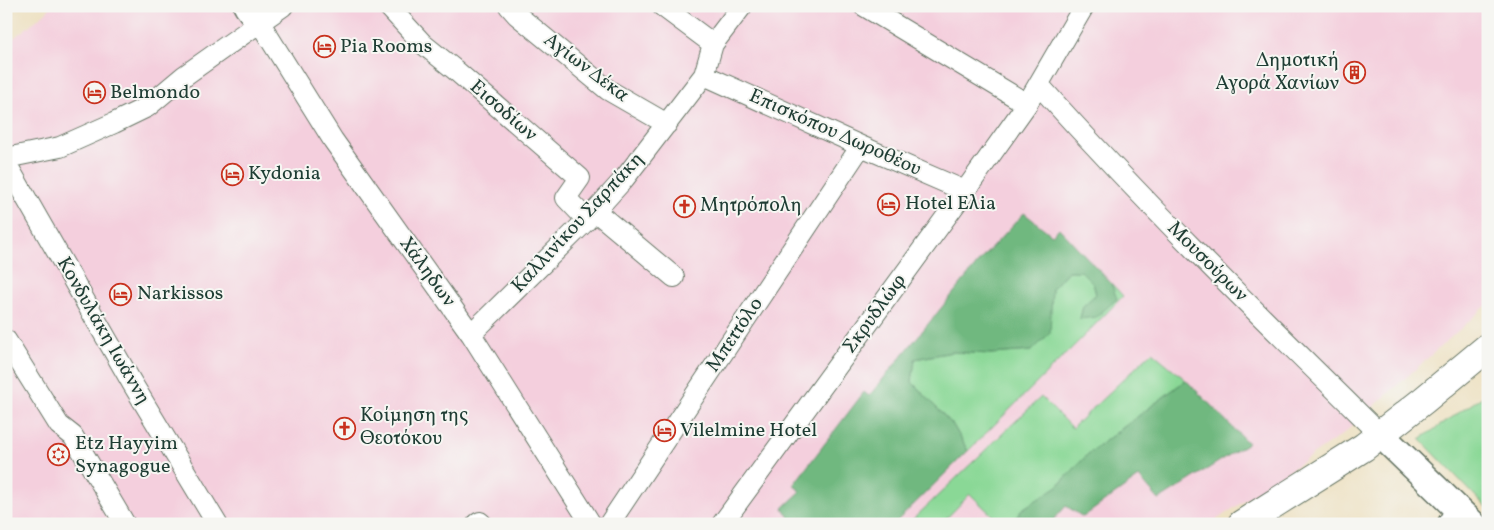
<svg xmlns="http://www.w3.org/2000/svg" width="1494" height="530" viewBox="0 0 1494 530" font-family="Vollkorn,serif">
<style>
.built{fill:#f4cfdd}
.green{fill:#8ad896;stroke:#548a65}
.forest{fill:#6fb87f;stroke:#477a5a}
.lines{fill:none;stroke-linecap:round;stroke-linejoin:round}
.service-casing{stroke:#677665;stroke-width:15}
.pedestrian-casing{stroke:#677665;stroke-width:22}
.minor-casing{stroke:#677665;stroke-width:29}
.secondary-casing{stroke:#677665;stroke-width:30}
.service{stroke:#fff;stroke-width:12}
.pedestrian{stroke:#fff;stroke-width:20}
.minor{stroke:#fff;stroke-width:26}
.secondary{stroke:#fff;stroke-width:28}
.labels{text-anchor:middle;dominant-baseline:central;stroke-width:4;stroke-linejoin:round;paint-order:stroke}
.poi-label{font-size:20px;fill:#1f3d34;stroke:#f6f6f2;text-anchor:start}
.street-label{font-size:20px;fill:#1f3d34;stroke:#f6f6f2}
</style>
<rect width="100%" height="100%" fill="#f6f6f2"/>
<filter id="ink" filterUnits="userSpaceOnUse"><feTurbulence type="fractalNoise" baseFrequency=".02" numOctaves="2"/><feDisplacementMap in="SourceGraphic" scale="10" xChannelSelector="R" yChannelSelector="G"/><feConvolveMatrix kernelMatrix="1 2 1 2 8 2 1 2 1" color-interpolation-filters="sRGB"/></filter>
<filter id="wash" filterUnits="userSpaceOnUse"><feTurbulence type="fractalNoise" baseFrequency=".0096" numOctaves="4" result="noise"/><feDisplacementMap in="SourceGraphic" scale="20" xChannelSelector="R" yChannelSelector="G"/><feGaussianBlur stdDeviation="1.12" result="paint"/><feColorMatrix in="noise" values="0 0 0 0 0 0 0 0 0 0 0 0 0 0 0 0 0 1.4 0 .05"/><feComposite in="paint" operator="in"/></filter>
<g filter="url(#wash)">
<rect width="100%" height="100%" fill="#ede0c0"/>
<!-- built -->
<path class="built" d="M52,6h177l4,3 5,-3h1250v298l-146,131 -132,89h-1204v-480l37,-29z"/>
<!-- green -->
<path class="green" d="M1068,271h13l12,12 3,12 -13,11 -3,13 36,-20 -5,-16 12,13 -40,41 -115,114 -15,-26 -41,-43 3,-23 37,-7 39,2 41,-3 18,-44 2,-18z
M1152,352l34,28 -98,74 -30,32 -37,24 -9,14h-11l-31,-30 -29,30h-33l133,-127 31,31z
M1488,393v116l-68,-70z"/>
<!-- forest -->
<path class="forest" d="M1024,213l28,22 7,-7 52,55 6,16 -21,18 -16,2 3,-13 13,-12 -3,-11 -12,-12h-13l-16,18 -2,44 -18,18 -41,3 -39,-2 -37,7 -3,23 41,43 15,26 -74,73h-101l-10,-16 17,-16 -6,-8 70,-92 5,4 114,-139z
M1186,380l62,63 -89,57 -20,-23 -56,40 -17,-11 -16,18h-38l9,-14 37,-24 30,-32z"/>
</g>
<g filter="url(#ink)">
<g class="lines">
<defs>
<path id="service" d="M1443,524l11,-19"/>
<path id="pedestrian" d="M388,6l35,38 31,25 126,109 -14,20 21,22
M509,6l8,9 91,75 59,34
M662,6l51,38
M864,6l163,98
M260,23l73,117 138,194 120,190
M704,75l157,71 104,45
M1039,85c108,121 225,235 341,349
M6,158l54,-11 54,-24 33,-16 37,-31 99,-70
M6,163l126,220 85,141
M595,211l79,66
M471,334l116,-114 37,-41 80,-104 9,-31 29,-38
M6,340l53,85 14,11 52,88
M477,524l3,-2 2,2
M609,524l252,-378
M722,524l243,-333 62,-87 57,-98"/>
<path id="minor" d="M247,6l13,17
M1380,434l93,90"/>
<path id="secondary" d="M1242,524l122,-77 60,-47 64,-53"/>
</defs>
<!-- service casing -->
<use href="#service" class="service-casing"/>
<!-- pedestrian casing -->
<use href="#pedestrian" class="pedestrian-casing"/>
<!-- minor casing -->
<use href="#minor" class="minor-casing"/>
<!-- secondary casing -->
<use href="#secondary" class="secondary-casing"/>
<!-- service -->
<use href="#service" class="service"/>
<!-- pedestrian -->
<use href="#pedestrian" class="pedestrian"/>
<!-- minor -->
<use href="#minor" class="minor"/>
<!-- secondary -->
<use href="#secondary" class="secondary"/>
</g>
</g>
<!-- icons -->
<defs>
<symbol id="hotel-ring" viewBox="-11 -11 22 22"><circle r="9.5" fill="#f6f6f2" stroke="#c8321e" stroke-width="1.5"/><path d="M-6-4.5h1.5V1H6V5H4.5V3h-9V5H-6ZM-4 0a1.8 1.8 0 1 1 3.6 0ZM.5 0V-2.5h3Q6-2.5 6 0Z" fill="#c8321e"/></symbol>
<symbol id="building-ring" viewBox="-11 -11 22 22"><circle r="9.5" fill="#f6f6f2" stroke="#c8321e" stroke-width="1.5"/><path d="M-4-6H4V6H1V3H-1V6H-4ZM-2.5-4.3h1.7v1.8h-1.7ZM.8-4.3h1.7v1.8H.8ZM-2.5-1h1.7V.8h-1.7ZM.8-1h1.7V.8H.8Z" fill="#c8321e"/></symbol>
<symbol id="church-ring" viewBox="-11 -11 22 22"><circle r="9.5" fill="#f6f6f2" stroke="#c8321e" stroke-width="1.5"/><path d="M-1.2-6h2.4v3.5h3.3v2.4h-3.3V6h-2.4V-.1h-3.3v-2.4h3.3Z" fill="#c8321e"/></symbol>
<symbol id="synagogue-ring" viewBox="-11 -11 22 22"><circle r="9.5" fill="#f6f6f2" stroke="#c8321e" stroke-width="1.5"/><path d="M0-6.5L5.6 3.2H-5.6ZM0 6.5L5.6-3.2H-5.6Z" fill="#c8321e"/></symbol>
</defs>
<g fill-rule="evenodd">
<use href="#hotel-ring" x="312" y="34" width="25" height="25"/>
<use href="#building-ring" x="1342" y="60" width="25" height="25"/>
<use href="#hotel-ring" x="82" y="80" width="25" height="25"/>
<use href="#hotel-ring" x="220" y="162" width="25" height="25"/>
<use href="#hotel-ring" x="876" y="192" width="25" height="25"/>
<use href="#church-ring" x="672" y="194" width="25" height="25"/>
<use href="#hotel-ring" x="108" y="282" width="25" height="25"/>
<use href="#church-ring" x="332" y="416" width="25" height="25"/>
<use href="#hotel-ring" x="652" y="418" width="25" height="25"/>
<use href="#synagogue-ring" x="46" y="442" width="25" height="25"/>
</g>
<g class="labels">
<!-- poi labels -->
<g class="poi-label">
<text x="340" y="47">Pia Rooms</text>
<text x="1339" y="61" text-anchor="end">Δημοτική<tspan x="1339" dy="23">Αγορά Χανίων</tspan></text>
<text x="110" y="93">Belmondo</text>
<text x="248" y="174">Kydonia</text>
<text x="905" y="204">Hotel Eλia</text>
<text x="700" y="206">Μητρόπολη</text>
<text x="137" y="294">Narkissos</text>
<text x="360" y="416">Κοίμηση της<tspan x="360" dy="23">Θεοτόκου</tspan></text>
<text x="680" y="431">Vilelmine Hotel</text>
<text x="75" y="444">Etz Hayyim<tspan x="75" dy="23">Synagogue</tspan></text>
</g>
<!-- street labels -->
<g class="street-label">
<text transform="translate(586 68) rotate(37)">Αγίων Δέκα</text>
<text transform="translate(503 111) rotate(41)">Εισοδίων</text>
<text transform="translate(835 133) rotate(24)">Επισκόπου Δωροθέου</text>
<text transform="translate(578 223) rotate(-47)">Καλλινίκου Σαρπάκη</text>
<text transform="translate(1207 262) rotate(45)">Μουσούρων</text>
<text transform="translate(427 272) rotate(54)">Χάληδων</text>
<text transform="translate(875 314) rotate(-54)">Σκρυδλώφ</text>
<text transform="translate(103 331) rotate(60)">Κονδυλάκη Ιωάννη</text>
<text transform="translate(735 335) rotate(-56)">Μπεττόλο</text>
</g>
</g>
<!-- margin -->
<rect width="1494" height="530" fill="none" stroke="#f6f6f2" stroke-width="25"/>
</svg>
